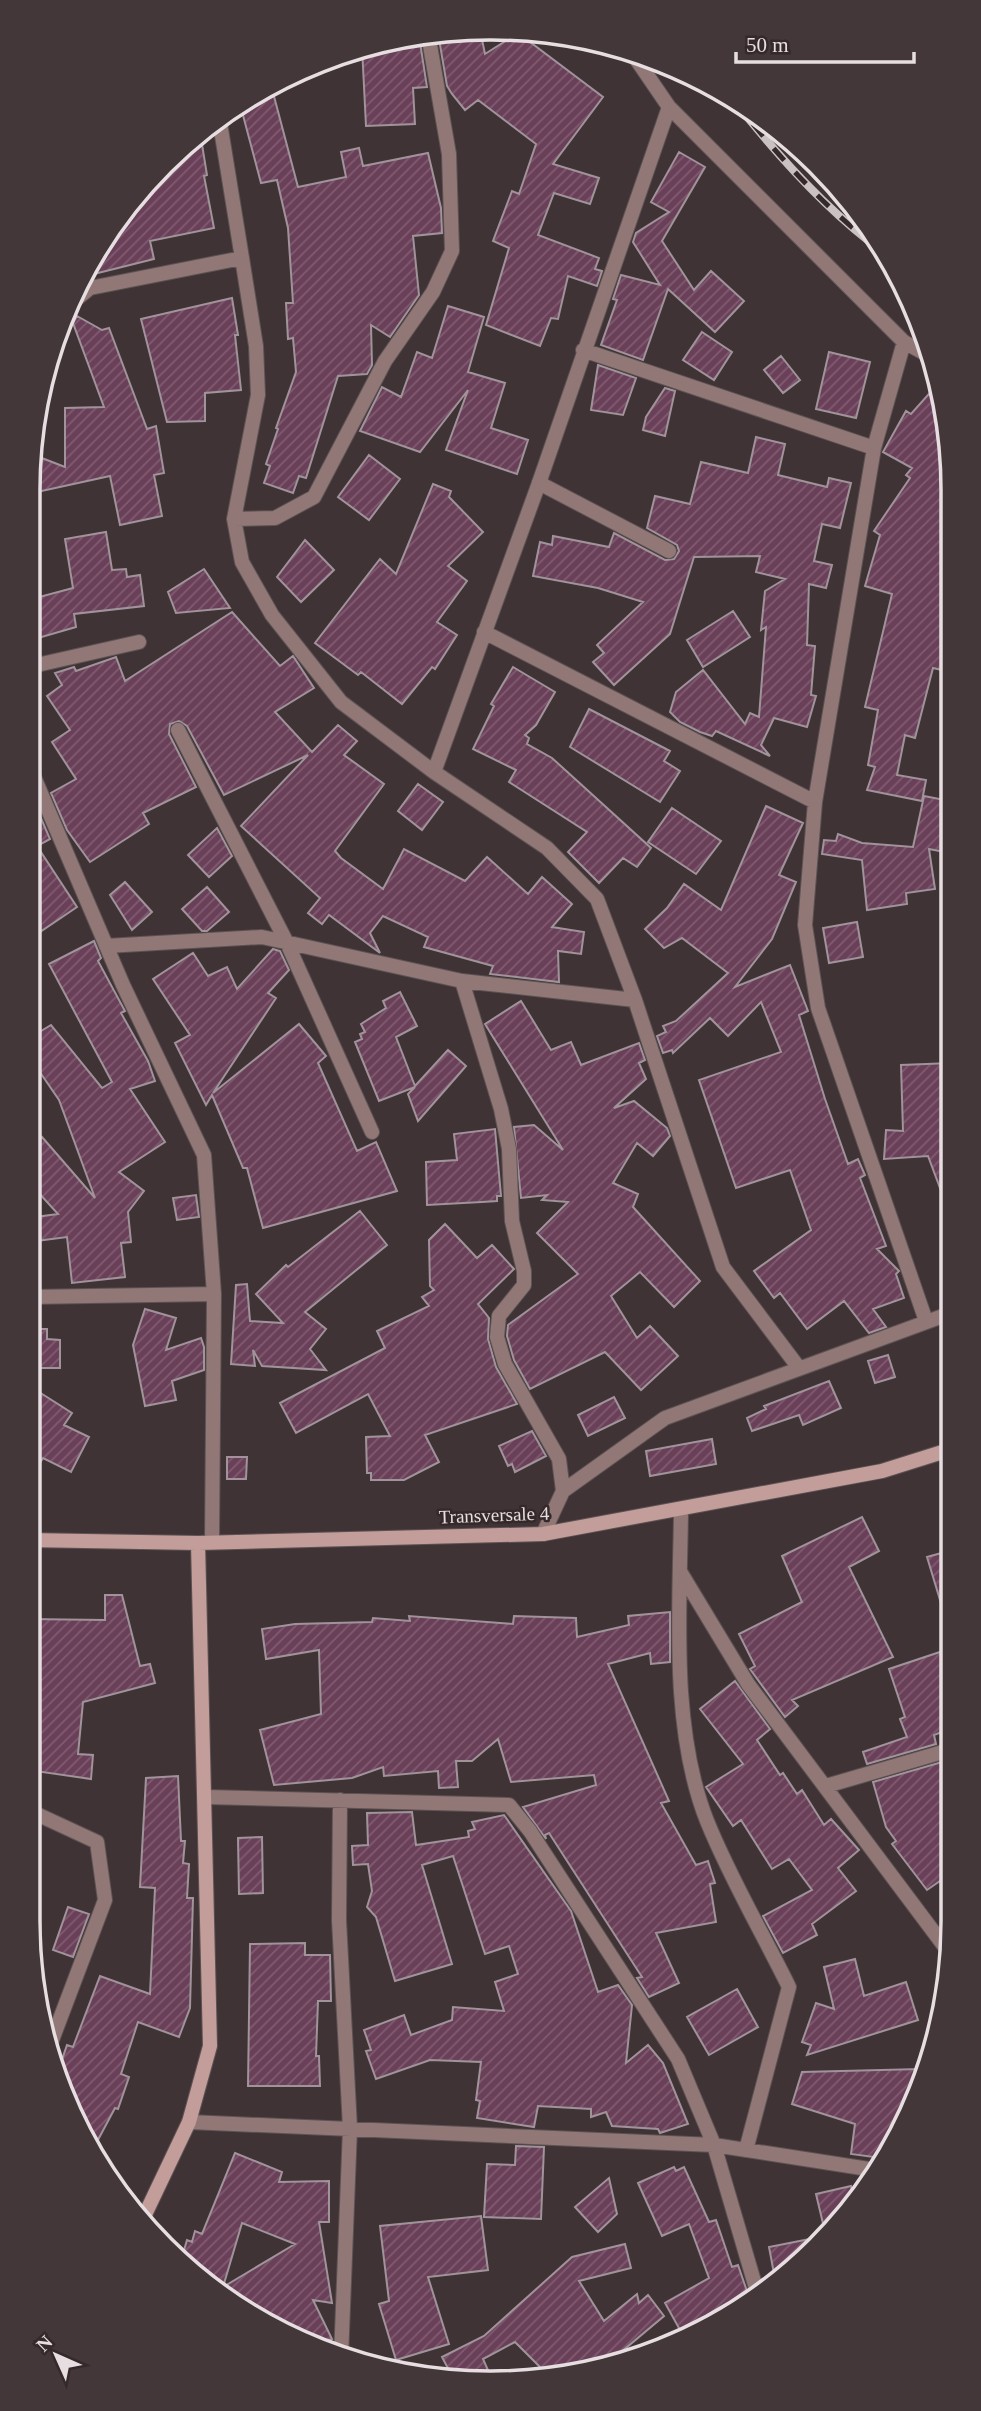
<svg xmlns="http://www.w3.org/2000/svg" width="981" height="2411" viewBox="0 0 981 2411" font-family="'Times New Roman',serif">
<style>
.building{fill:url(#building-hatch);stroke:#a0939a;stroke-width:2;fill-rule:evenodd}
.lines{fill:none;stroke-linecap:round;stroke-linejoin:round}
.lane-casing{stroke:#5d5254;stroke-width:16}
.street-casing{stroke:#5d5254;stroke-width:16}
.secondary-casing{stroke:#5d5254;stroke-width:16}
.lane{stroke:#917876;stroke-width:14}
.street{stroke:#917876;stroke-width:14}
.secondary{stroke:#c39d99;stroke-width:14}
.rail-casing{stroke:#cac1c3;stroke-width:8}
.rail{stroke:#35292b;stroke-width:5;stroke-dasharray:16;stroke-linecap:butt}
.labels{text-anchor:middle;dominant-baseline:central;stroke-width:5;stroke-linejoin:round;paint-order:stroke}
.street-label{font-size:19px;fill:#e6dee0;stroke:#35292b}
.rim{fill:none;stroke:#e6dee0;stroke-width:3.5}
</style>
<defs>
<pattern id="building-hatch" width="6" height="6" patternUnits="userSpaceOnUse" patternTransform="scale(1.75)"><rect width="6" height="6" fill="#6a4059"/><path d="M-1 1l2-2M0 6l6-6M5 7l2-2" fill="none" stroke="#7f5b71"/></pattern>
</defs>
<rect width="100%" height="100%" fill="#3f3335"/>
<!-- building -->
<path class="building" d="M460,29l20,1 5,24 33,-21 85,64 -50,67 46,14 -9,26 -36,-11 -16,42 61,23 -4,11 7,2 -5,15 -29,-10 -10,43 -7,-1 -11,28 -54,-21 23,-77 -16,-7 19,-50 7,3 17,-50 -58,-44 -13,10 -13,-16 -5,-8 -9,-53z
M419,36l8,51 -14,1 2,36 -49,2 -4,-79z
M271,85l27,102 48,-10 -5,-25 18,-4 4,18 65,-13 13,55 1,25 -29,3 6,59 -29,42 -19,-12 1,40 -5,9 -29,2 -32,102 -7,-2 -6,17 -29,-10 6,-17 -4,-2 12,-35 -2,-1 20,-56 -3,-34 -5,1 -2,-36h7l-5,-75 -11,-48 -16,3 -21,-79z
M200,132l7,43 -3,1 10,52 -64,13 4,18 -72,18 8,-17 53,-74z
M679,152l26,15 -43,74 32,49 17,-19 33,30 -29,31 -47,-43 -25,71 -42,-15 16,-45 -4,-1 8,-24 39,10 -27,-43 3,-9 33,-21 -18,-10z
M232,298l6,37h-3l6,55 -36,3v28l-38,1 -26,-103z
M448,306l36,11 -16,55 37,11 -14,45 37,12 -11,34 -71,-24 22,-60 -48,62 -60,-21 22,-44 19,10 16,-45 15,6z
M77,316l25,14 7,-2 38,101 9,-3 8,47 -10,2 8,41 -42,9 -10,-49 -82,18 6,-39 31,12v-59l39,-1 -31,-84z
M702,332l30,20 -18,28 -31,-20z
M829,352l41,10 -14,56 -40,-9z
M781,356l19,24 -17,13 -19,-23z
M598,365l38,13 -13,37 -32,-5z
M936,386l13,44 1,242 -17,-4 -18,70 -10,-3 -8,40 29,5 -4,21 -55,-11 8,-23 -7,-2 10,-55 -13,-3 27,-113 -27,-8 15,-51 -6,-4 36,-53 -4,-3 6,-7 -29,-16 23,-41 5,3z
M665,388l10,3 -10,45 -22,-6 3,-13z
M756,437l29,7 -7,31 49,12 2,-9 22,5 -11,45 -18,-4 -8,37 18,4 -6,23 -17,-4 -2,61 8,1 -4,49 5,1 -9,31 -33,-9 -13,27 9,11 -54,-25 -4,5 -12,-4 -20,-10 -10,-10 6,-20 27,-22 42,54 5,-11 9,4 7,-90 -5,3 4,-39 20,-12 -29,-7 4,-16 -66,1 -24,77 -56,51 -21,-23 11,-9 -7,-8 46,-43 -45,-14 -65,-12 7,-34 12,3 1,-9 56,11 5,-14 51,27 9,-1 5,-8 -2,-6 -30,-17 8,-32 35,8 11,-42 47,11z
M369,455l31,24 -31,41 -31,-23z
M433,484l18,7 -2,6 34,35 -35,34 19,15 -30,41 20,13 -22,34 -3,-2 -30,37 -41,-32 -3,3 -43,-32 65,-84 16,15z
M106,532l6,38 14,-1 1,8 13,-2 4,31 -70,8 2,13 -48,14v-41l45,-12 -8,-49z
M305,540l29,30 -33,32 -24,-25z
M204,569l26,39 -54,5 -8,-21z
M733,611l17,26 -47,30 -16,-27z
M232,612l48,54 13,-10 21,32 -39,24 37,40 26,-27 19,16 -13,14 40,29 -49,67 6,7 42,31 21,-40 61,32 22,-24 41,37 14,-17 30,27 -20,23 32,5 -3,22 -23,-3 1,31 -69,-8 3,-8 -69,-19 4,-10 -45,-21 -13,17 10,20 -51,-38 -7,9 -14,-11 12,-15 -79,-72 67,-71 -84,40 -37,-69 -8,-5 -9,3 -1,10 27,53 -53,26 6,11 -59,38 -23,-32 -16,-37 25,-14 -24,-37 18,-12 -23,-34 15,-11 -7,-12 19,-6 2,4 40,-14 9,24z
M513,667l42,25 -19,33 -11,10 4,3 -2,6 25,14 99,90 -14,19 -14,-9 -24,25 -31,-31 19,-20 -78,-50 7,-12 -43,-21 21,-43 -3,-2z
M589,709l81,42 -6,10 16,10 -20,31 -90,-55z
M418,784l25,18 -21,28 -24,-19z
M924,796l26,5v52l-21,-4 6,40 -29,4 1,11 -40,6 -5,-50 -40,-6 2,-14 12,1 2,-7 24,9 51,4z
M34,802l16,37 -13,7 40,61 -49,33v-134z
M766,806l37,17 -24,52 17,7 -24,57 -37,48 55,-22 18,46 -9,4 26,84 23,65 10,-5 7,16 -5,3 26,68 -9,3 22,22 -3,3 8,24 -31,11 13,18 -17,6 -25,-32 -37,28 -27,-36 -6,5 -20,-27 57,-41 -21,-60 -54,18 -37,-108 82,-28 -20,-50 -33,34 -18,-18 -37,35 -1,-3 -9,3 -6,-17 9,-4 -3,-6 13,-5 52,-48 -46,-35 -18,10 -19,-19 22,-21 17,-24 37,26z
M672,808l49,33 -25,33 -48,-32z
M217,828l15,28 -23,21 -21,-22z
M125,882l27,30 -20,18 -22,-35z
M207,887l22,25 -22,19h-5l-20,-22z
M857,922l6,35 -34,6 -6,-35z
M94,941l7,17 -3,3 27,50 -4,2 27,48 7,20 -25,8 35,53 -46,30 25,19 -16,21 3,30 -10,1 4,34 -53,6 -5,-46 -39,5v-24l30,-4 -30,-33v-32l14,-12 53,61 -36,-98 -24,-35 -7,4v-30l23,-14 51,63 10,-6 -63,-118z
M273,949l7,2 9,19 -21,23 8,5 -63,95 86,-69 27,32 -8,7 39,88 19,-9 21,49 -134,37 -16,-60h-4l-31,-73 -6,10 -31,-62 15,-8 -37,-56 40,-26 15,23 19,-9 10,22z
M400,992l17,34 -21,11 19,49 33,-36 18,16 -48,55 -10,-27 7,-7 -36,14 -24,-59 7,-3 -2,-5 5,-2 -4,-8 25,-16 -3,-7z
M521,1001l30,49 20,-8 10,23 58,-22 6,17 -6,3 7,16 -32,29 20,-7 33,27 3,8 -17,20 -16,-13 -24,40 25,11 -5,13 67,74 -26,26 -34,-35 -29,24 26,42 13,-12 28,30 -37,34 -36,-38 -75,37 -16,-29 -7,-24 1,-11 70,-51 -41,-41 31,-31 -26,-2 5,-5 -26,3 -7,-71 20,-2 29,25 -78,-126z
M951,1063v149h-2l-21,-56 -44,3 2,-29 17,1 -2,-66z
M495,1129l6,67h-4v5l-15,1 -55,3 -1,-43 31,-2 -3,-26z
M196,1195l3,22 -22,3 -4,-22z
M360,1211l27,34 -82,67 21,17 -16,20 16,21 -64,-4 -9,-16 2,16 -24,-2 5,-79 11,-1 3,37 33,2 -27,-29 30,-29 2,2z
M445,1224l32,34 15,-13 22,24 -36,35 11,14 -1,21 8,28 21,37 -92,31 14,27 -35,18h-33v-7h-4l-1,-36 24,-1 -22,-42 -72,39 -16,-30 105,-55 -8,-17 52,-25 -7,-9 12,-7 -4,-4 -1,-46z
M145,1309l31,9 -10,32 35,-12 3,9v23l-32,11 4,19 -31,6 -12,-61z
M28,1329h19v10l13,1v28h-32z
M888,1355l7,22 -20,6 -7,-22z
M829,1381l12,27 -38,17 -4,-10 -47,16 -5,-13 19,-9 -2,-3z
M28,1385l44,28 -8,12 25,12 -18,35 -28,-14 -15,24z
M614,1397l11,21 -37,18 -10,-21z
M532,1431l14,25 -31,16 -3,-8 -4,2 -9,-20z
M712,1439l4,25 -66,12 -4,-25z
M227,1457h20l-1,22h-19z
M862,1517l17,34 -30,16 44,90 -101,43 6,6 -13,11 -35,-48 5,-3 -16,-32 63,-32 -20,-46z
M952,1550v73h-5l-20,-66z
M105,1595h17l18,71 10,-2 5,19 -72,19 -5,52 15,1 -2,24 -63,-9 3,-72h-3v-79l77,1z
M670,1612v50l-19,2 -1,-11 -42,11 61,137 -8,2 35,62 12,-4 7,22 -5,1 6,38 -60,11 23,50 -30,14 -12,-19 5,-1 -93,-144 -4,2 1,4 -23,-32 73,-22 -2,-10 -83,7 -13,-43 -26,22h-16l2,26 -19,1 -1,-17 -54,5 -1,-9 -31,11 -78,7 -14,-55 61,-16 -2,-64 -53,9 -4,-30 33,-5 77,-2 1,-4 37,3 -1,-5 104,8 1,-8 62,2 1,19 52,-12 -1,-9z
M952,1648v80l-18,7 2,9 -69,20 -4,-12 44,-15 -7,-18 5,-2 -16,-48z
M735,1681l35,48 -13,11 23,35 3,-2 14,21 5,-4 22,35 7,-6 28,31 -21,18 18,23 -44,33 5,11 -34,18 -20,-37 49,-26 -23,-31 -17,10 -31,-49 -8,6 -27,-39 37,-23 -43,-55z
M942,1762l6,21 5,-1v90l-26,18 -35,-46 4,-3 -10,-14 -13,-45z
M178,1776l3,65h4l-2,22 6,1 -2,34h6l-3,110 -11,29 -41,-15 -17,52 8,3 -11,32 -3,-1 -24,45 -35,-76 11,-32 6,2 27,-71 50,18 5,-106 -15,-1 6,-109z
M412,1812l4,33 53,-8 -1,-6 7,-2 -3,-7 32,-7 67,96 27,81 20,-7 14,20 -6,58 22,-18 15,18 25,61 -28,9 -2,-4 -46,-3 -6,-14 -15,5v-8l-53,-3 -4,21 -57,-9 3,-17 -4,-1 5,-38 -51,-2 -54,19 -10,-28 5,-1 -7,-20 40,-15 7,20 41,-15 1,-13 51,4 -9,-29 23,-8 -9,-28 -24,8 -32,-98 -31,9 30,99 -57,17 -19,-64 -9,-10 5,-16 -4,-27 -15,1 -1,-19 16,-1 -1,-32z
M262,1837l1,56 -24,1 -1,-56z
M68,1907l21,7 -16,43 -20,-7z
M305,1943v12h25l1,46h-13l-2,55h3l1,30h-72l2,-142z
M855,1959l9,37 42,-14 12,38 -111,35 4,-10 -9,-3 14,-39 18,6 -10,-42z
M737,1989l21,38 -49,28 -22,-38z
M920,2069l1,15 -40,74 -30,-4 4,-30 -63,-20 10,-32z
M516,2146l28,1 -3,72 -57,-2 3,-53 28,1z
M235,2153l47,19 -3,10 50,-1v41h-10l13,81 -19,-3 19,39 -15,8 -58,-26 -77,-64 5,-17 5,2 3,-11 7,3zM242,2223l53,21 -72,43z
M674,2167l2,4 8,-4 25,55 7,-2 16,47 6,-2 12,35 -5,1 1,5 -61,33 -20,-36 44,-25 -20,-54 -27,12 -24,-53z
M609,2178l8,36 -19,18 -23,-25z
M851,2186l4,18 -30,28 -9,-38z
M481,2216l7,54 -60,7 21,67 -53,16 -17,-56 10,-3 -9,-75z
M820,2237l-19,18 -26,24 -6,-32z
M625,2244l6,24 -52,13 25,40 33,-27 2,9 9,-8 16,21 -62,52 -21,6 -28,1 -4,-5 -3,3 -31,-31 -32,17 8,18 -38,1 -11,-21 42,-21 88,-79z"/>
<g class="lines">
<defs>
<path id="lane" d="M539,483l130,68"/>
<path id="street" d="M630,50l39,57 235,235 22,12
M219,117l23,141
M60,326l15,-26 15,-12 152,-30 14,88 2,49 -24,124 41,-1 39,-21 71,-136 48,-69 19,-41 -3,-97 -21,-120
M904,342l-30,106 -59,354 -10,123 13,83 108,313
M583,350l291,98
M234,519l8,43 30,53 69,87 93,70 113,76 50,51 38,101 88,267 76,101
M484,632l331,170
M28,667l111,-25
M178,730l109,213 85,189
M28,763l95,222 81,170 10,139 -2,248
M434,772l105,-289 130,-376
M106,946l156,-9 200,44 173,19
M462,981l39,128 8,40 3,72 12,50v14l-25,31 -2,21 8,27 54,95 4,32
M28,1297l186,-3
M681,1511c-1,97 -11,217 26,310 23,57 55,111 82,166l-43,163
M543,1534l20,-43 102,-73 286,-105
M681,1573l67,111 200,267
M826,1786l127,-37
M206,1797l303,8 21,26 148,228 36,86 44,150
M340,1800l-1,120 11,208 -9,230
M28,1810l69,32 8,58 -56,148
M189,2122l525,23 161,25"/>
<path id="secondary" d="M28,1540l170,3 345,-9 339,-63 70,-22
M141,2223l48,-101 21,-76 -12,-503"/>
</defs>
<!-- lane casing -->
<use href="#lane" class="lane-casing"/>
<!-- street casing -->
<use href="#street" class="street-casing"/>
<!-- secondary casing -->
<use href="#secondary" class="secondary-casing"/>
<!-- lane -->
<use href="#lane" class="lane"/>
<!-- street -->
<use href="#street" class="street"/>
<!-- secondary -->
<use href="#secondary" class="secondary"/>
<defs>
<path id="rail" d="M733,99c43,55 93,111 149,152"/>
</defs>
<!-- rail casing -->
<use href="#rail" class="rail-casing"/>
<!-- rail -->
<use href="#rail" class="rail"/>
</g>
<g class="labels">
<!-- street labels -->
<g class="street-label">
<text transform="translate(494 1515) rotate(-2)">Transversale 4</text>
</g>
</g>
<!-- crop -->
<path d="M0 0H981V2411H0ZM490 40H491A450 450 0 0 1 941 490V1921A450 450 0 0 1 491 2371H490A450 450 0 0 1 40 1921V490A450 450 0 0 1 490 40Z" fill="#433739" fill-rule="evenodd"/>
<path class="rim" d="M490 40H491A450 450 0 0 1 941 490V1921A450 450 0 0 1 491 2371H490A450 450 0 0 1 40 1921V490A450 450 0 0 1 490 40Z"/>
<!-- north arrow -->
<g transform="translate(56 2355) rotate(315)" stroke="#35292b" stroke-width="5" paint-order="stroke">
<path d="M0-5L12 26L0 18L-12 26Z" fill="#e6dee0"/>
<text y="-10" font-size="19" font-weight="bold" text-anchor="middle" fill="#e6dee0">N</text>
</g>
<!-- scale -->
<path d="M736 52v10h178v-10" fill="none" stroke="#e6dee0" stroke-width="3.5"/>
<text x="746" y="52" font-size="21" fill="#e6dee0" stroke="#35292b" stroke-width="5" paint-order="stroke">50 m</text>
</svg>
